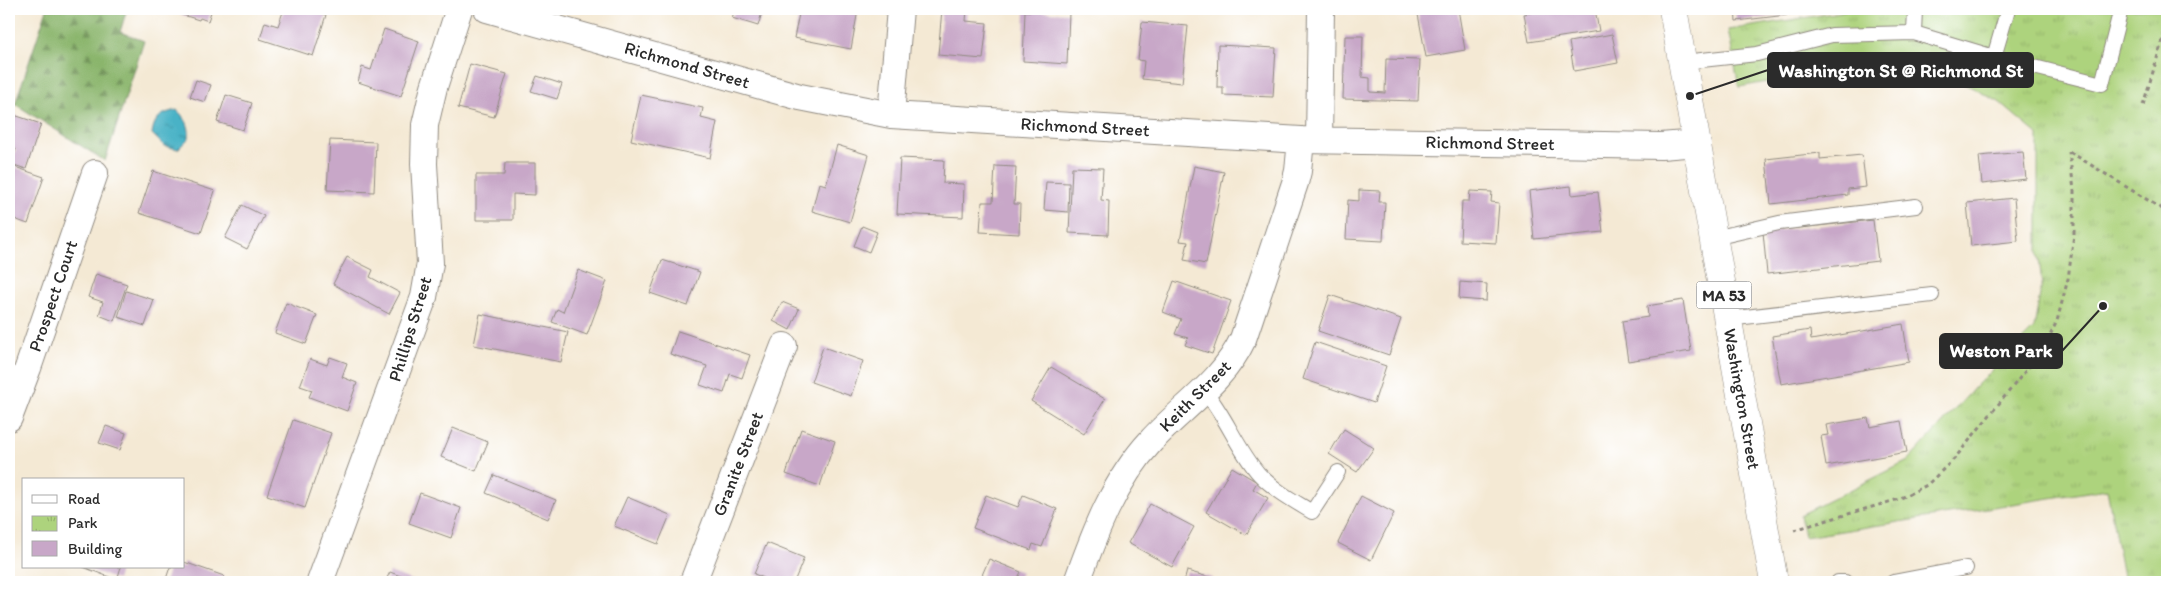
<svg xmlns="http://www.w3.org/2000/svg" width="2176" height="591" viewBox="0 0 2176 591" font-family="Itim,sans-serif">
<style>
.forest{fill:url(#forest-firs);stroke:#5a704c}
.park{fill:url(#park-tufts);stroke:#6c7f54}
.water{fill:url(#water-ripples);stroke:#3a6e78}
.building{fill:#c8a7c8}
.lines{fill:none;stroke-linecap:round;stroke-linejoin:round}
.service-casing{stroke:#908a80;stroke-width:16}
.minor-casing{stroke:#908a80;stroke-width:28}
.primary-casing{stroke:#908a80;stroke-width:29}
.path{stroke:#908a80;stroke-width:3;stroke-dasharray:4 4;stroke-linecap:butt}
.service{stroke:#fff;stroke-width:14}
.minor{stroke:#fff;stroke-width:26}
.primary{stroke:#fff;stroke-width:28}
.labels{text-anchor:middle;dominant-baseline:central;stroke-width:4.5;stroke-linejoin:round;paint-order:stroke}
.shield{fill:#fff;stroke:#6b6b6b;stroke-width:1}
.shield-label{font-size:16px;font-weight:bold;fill:#2b2b2b}
.street-label{font-size:18px;fill:#2b2b2b;stroke:#fff}
.leader{fill:none;stroke:#2b2b2b;stroke-width:2}
.callout-dot{fill:#2b2b2b;stroke:#fff;stroke-width:2}
.callout{fill:#2b2b2b;stroke:#2b2b2b;stroke-width:2}
.callout-label{font-size:19px;text-anchor:middle;font-weight:bold;fill:#fff}
</style>
<defs>
<pattern id="forest-firs" width="22" height="20" patternUnits="userSpaceOnUse" patternTransform="scale(1.25)"><rect width="22" height="20" fill="#8ab56c"/><path d="M5 1l3.5 6h-7zM16 11l3.5 6h-7z" fill="#719359"/></pattern>
<pattern id="park-tufts" width="24" height="20" patternUnits="userSpaceOnUse" patternTransform="scale(1.25)"><rect width="24" height="20" fill="#add37d"/><path d="M3 7l-1-3M5 7V3M7 7l1-3M15 17l-1-3M17 17v-4M19 17l1-3" fill="none" stroke="#95b56c"/></pattern>
<pattern id="water-ripples" width="26" height="14" patternUnits="userSpaceOnUse" patternTransform="scale(1.25)"><rect width="26" height="14" fill="#48b2c6"/><path d="M2 4q2-2 4 0t4 0M15 11q2-2 4 0t4 0" fill="none" stroke="#3c91a1"/></pattern>
</defs>
<rect width="100%" height="100%" fill="#fff"/>
<filter id="ink" filterUnits="userSpaceOnUse"><feTurbulence type="fractalNoise" baseFrequency=".02" numOctaves="2"/><feDisplacementMap in="SourceGraphic" scale="10" xChannelSelector="R" yChannelSelector="G"/><feConvolveMatrix kernelMatrix="1 2 1 2 8 2 1 2 1" color-interpolation-filters="sRGB"/></filter>
<filter id="wash" filterUnits="userSpaceOnUse"><feTurbulence type="fractalNoise" baseFrequency=".0096" numOctaves="4" result="noise"/><feDisplacementMap in="SourceGraphic" scale="20" xChannelSelector="R" yChannelSelector="G"/><feGaussianBlur stdDeviation="1.12" result="paint"/><feColorMatrix in="noise" values="0 0 0 0 0 0 0 0 0 0 0 0 0 0 0 0 0 1.4 0 .05"/><feComposite in="paint" operator="in"/></filter>
<g filter="url(#wash)">
<rect width="100%" height="100%" fill="#f4e9d4"/>
<!-- forest -->
<path class="forest" d="M47,9h80l-7,23 24,9 -39,120 -90,-57z"/>
<!-- park -->
<path class="park" d="M1848,9h319v573h-43l-17,-93 -303,48 -4,-22 108,-54 70,-77 56,-56 8,-45 -4,-32v-116l-39,-33 -26,-14 -25,-11 -38,-10 -42,-3 -129,23 -11,-57 112,-18z"/>
<!-- water -->
<path class="water" d="M177,110c9,9 13,15 12,28l-11,11 -14,-3 -12,-12c2,-16 9,-21 25,-24z"/>
<g id="blocks">
<!-- building -->
<path class="building" d="M164,9h48l-4,12 -8,-3 -1,2z
M284,9h24l18,6 -13,41 -53,-17 5,-17 13,4z
M735,9h28l-5,17 -26,-8z
M800,9l58,1 -7,39 -57,-11z
M942,9h25l-1,12 21,2 -4,36 -45,-4z
M1342,9h26l1,1 -27,3z
M1417,9h41l7,41 -39,7z
M1539,9h56l4,22 -70,11 -5,-28 16,-3z
M1735,9h51l1,6 -51,6z
M1025,11l44,2 -2,51 -44,-3z
M1142,22l46,4 -6,57 -40,-4 2,-18 -6,-1z
M384,29l35,12 -18,55 -43,-14 4,-15 9,3z
M1612,34l6,29 -44,8 -5,-29z
M1345,36h18l-1,41 8,1v14l15,1 1,-34 34,1 -2,41 -75,-2z
M1218,45l58,3 -3,49 -50,-2v-8h-6z
M470,64l37,10 -13,43 -36,-9z
M537,76l25,8 -5,15 -26,-8z
M196,80l15,5 -6,17 -15,-5z
M226,95l26,8 -9,27 -26,-8z
M641,95l62,13 -2,10 16,4 -7,36 -79,-18z
M11,114l30,10 -15,45 -15,-5 5,-15 -7,-2v-25z
M330,140l46,2 -2,50 -47,-2z
M837,145l32,10 -19,67 -38,-11 7,-28 7,2z
M2023,152l3,27 -44,5 -3,-28z
M1820,153v6l42,-4 4,32 -18,2v6l-77,9 -5,-45z
M900,158l44,2 -1,23 21,1 -1,33 -66,-3z
M505,163h30v32l-22,-1v26h-37v-45h28z
M9,165l35,12 -16,47 -19,-7z
M995,166l21,1 -2,37h6l-1,30 -39,-2 2,-30h11z
M1194,166l30,6 -18,92 -22,-4 4,-18 -8,-1z
M1072,167l31,1 -2,32 8,1 -1,34 -39,-2z
M153,171l62,20 -14,42 -62,-20z
M1046,182l23,1 -1,29 -24,-2z
M1571,186l1,9 26,-3 5,40 -69,7 -5,-48z
M1359,190l21,1 -1,11h6l-2,39 -37,-2 2,-39 11,1z
M1470,191l22,1 -1,10 8,1 -3,40 -36,-2 2,-40h7z
M2014,198l4,43 -47,5 -4,-43z
M242,205l22,11 -17,33 -22,-11z
M1873,220l5,41 -111,13 -4,-42z
M862,226l15,6 -8,20 -15,-6z
M347,257l26,13 -3,7 30,16 -11,21 -56,-30z
M662,260l38,12 -12,34 -38,-13z
M578,270l29,11 -20,54 -35,-13 5,-13 6,3z
M96,274l31,10 -13,37 -15,-6 4,-13 -15,-5z
M1174,281l57,20 -19,53 -27,-9 3,-7 -13,-4 6,-15 -18,-7z
M1460,282l27,2 -1,17 -27,-2z
M126,291l28,9 -9,26 -27,-9z
M1330,295l71,24 -12,36 -71,-24z
M1683,300l8,51 -63,10 -6,-40 26,-4 -1,-11z
M782,302l17,7 -9,21 -17,-9z
M286,303l31,12 -11,29 -31,-11z
M480,314l88,18 -7,30 -87,-17z
M1903,324l6,38 -128,22 -9,-48 38,-6 1,10z
M678,331l72,24 -8,23 -12,-4 -6,19 -24,-8 7,-19 -37,-12z
M1315,342l71,24 -12,37 -71,-24z
M823,347l40,14 -12,35 -40,-14z
M330,357l17,6 -5,14 15,6 -10,28 -38,-14 3,-7 -12,-4 10,-27 17,6z
M1051,367l54,32 -21,35 -53,-33z
M1868,418l2,9 31,-6 6,31 -81,14 -5,-30 7,-1 -2,-10z
M293,420l38,13 -26,75 -38,-13z
M106,426l20,7 -6,17 -21,-7z
M453,428l35,14 -12,29 -35,-14z
M801,429l34,12 -15,45 -34,-12z
M1344,429l30,19 -17,24 -28,-18z
M1232,467l25,15 -4,7 15,9 -22,37 -40,-23z
M494,475l62,25 -8,19 -62,-26z
M420,493l41,15 -10,30 -42,-15z
M986,495l32,12 5,-12 34,14 -15,38 -9,-3 -2,6 -58,-22z
M1361,496l33,17 -23,47 -33,-17z
M627,497l43,18 -12,29 -44,-18z
M1150,504l44,23 -22,40 -44,-24z
M767,543l37,15 -10,24h-32l2,-4 -10,-4z
M989,559l32,13 -5,10h-37z
M184,562l40,14 -2,6h-57l5,-15h14z
M83,567h38l-4,13z
M1187,571l25,7 -1,4h-27z
M390,572l26,10h-31z"/>
</g>
</g>
<g filter="url(#ink)">
<use href="#blocks" fill-opacity="0" stroke="#908a80" stroke-width="1"/>
<g class="lines">
<defs>
<path id="service" d="M1914,33l80,24 108,27 19,-75
M1994,57l14,-48
M1683,62l74,-8 75,-19 82,-2 1,-24
M1714,238l65,-15 137,-17
M1728,319l204,-24
M1204,390c22,26 33,59 55,84 15,16 35,27 53,38l26,-40
M1838,582h7
M1893,582l73,-14"/>
<path id="minor" d="M487,9l313,88 91,18 410,25 360,6 36,-3
M891,115l9,-106
M1319,140l2,-131
M9,418l19,-50 67,-195
M320,582l104,-285 6,-34 -6,-99 1,-39 9,-38 25,-78
M693,582l91,-236
M1077,582c18,-50 37,-101 74,-141 31,-34 72,-59 92,-102l52,-156 3,-12 3,-31"/>
<path id="primary" d="M1673,9l101,573"/>
</defs>
<!-- service casing -->
<use href="#service" class="service-casing"/>
<!-- minor casing -->
<use href="#minor" class="minor-casing"/>
<!-- primary casing -->
<use href="#primary" class="primary-casing"/>
<!-- path -->
<path class="path" d="M2143,105l24,-80
M2070,152l97,60
M1794,530l105,-31 28,-14 28,-27 89,-110 13,-27 11,-42 6,-45v-44l-5,-38"/>
<!-- service -->
<use href="#service" class="service"/>
<!-- minor -->
<use href="#minor" class="minor"/>
<!-- primary -->
<use href="#primary" class="primary"/>
</g>
</g>
<g class="labels">
<!-- shield labels -->
<rect class="shield" x="1696.5" y="281.5" width="55" height="27" rx="4"/>
<g class="shield-label">
<text x="1724" y="295">MA 53</text>
</g>
<!-- street labels -->
<g class="street-label">
<text transform="translate(687 65) rotate(16)">Richmond Street</text>
<text transform="translate(1085 127) rotate(3)">Richmond Street</text>
<text transform="translate(1490 143) rotate(1)">Richmond Street</text>
<text transform="translate(53 296) rotate(-71)">Prospect Court</text>
<text transform="translate(410 329) rotate(-73)">Phillips Street</text>
<text transform="translate(1195 396) rotate(-45)">Keith Street</text>
<text transform="translate(1742 399) rotate(80)">Washington Street</text>
<text transform="translate(738 464) rotate(-69)">Granite Street</text>
</g>
</g>
<!-- callouts -->
<path class="leader" d="M1690 96L1768 70M2103 306L2062 351"/>
<g class="callout-dot">
<circle cx="1690" cy="96" r="5"/>
<circle cx="2103" cy="306" r="5"/>
</g>
<g class="callout">
<rect x="1768" y="53" width="265" height="34" rx="5"/>
<rect x="1940" y="334" width="122" height="34" rx="5"/>
</g>
<g class="callout-label">
<text x="1901" y="77">Washington St @ Richmond St</text>
<text x="2001" y="357">Weston Park</text>
</g>
<!-- margin -->
<rect width="2176" height="591" fill="none" stroke="#fff" stroke-width="30"/>
<!-- legend -->
<rect x="22" y="478" width="162" height="90" fill="#ffffff" stroke="#aaaaaa"/>
<rect x="32" y="495" width="25" height="8" fill="#ffffff" stroke="#aaaaaa"/>
<text x="68" y="504" font-size="15" fill="#2b2b2b">Road</text>
<rect x="32" y="516" width="25" height="15" fill="url(#park-tufts)" stroke="#aaaaaa"/>
<text x="68" y="528" font-size="15" fill="#2b2b2b">Park</text>
<rect x="32" y="541" width="25" height="15" fill="#c8a7c8" stroke="#aaaaaa"/>
<text x="68" y="554" font-size="15" fill="#2b2b2b">Building</text>
</svg>
